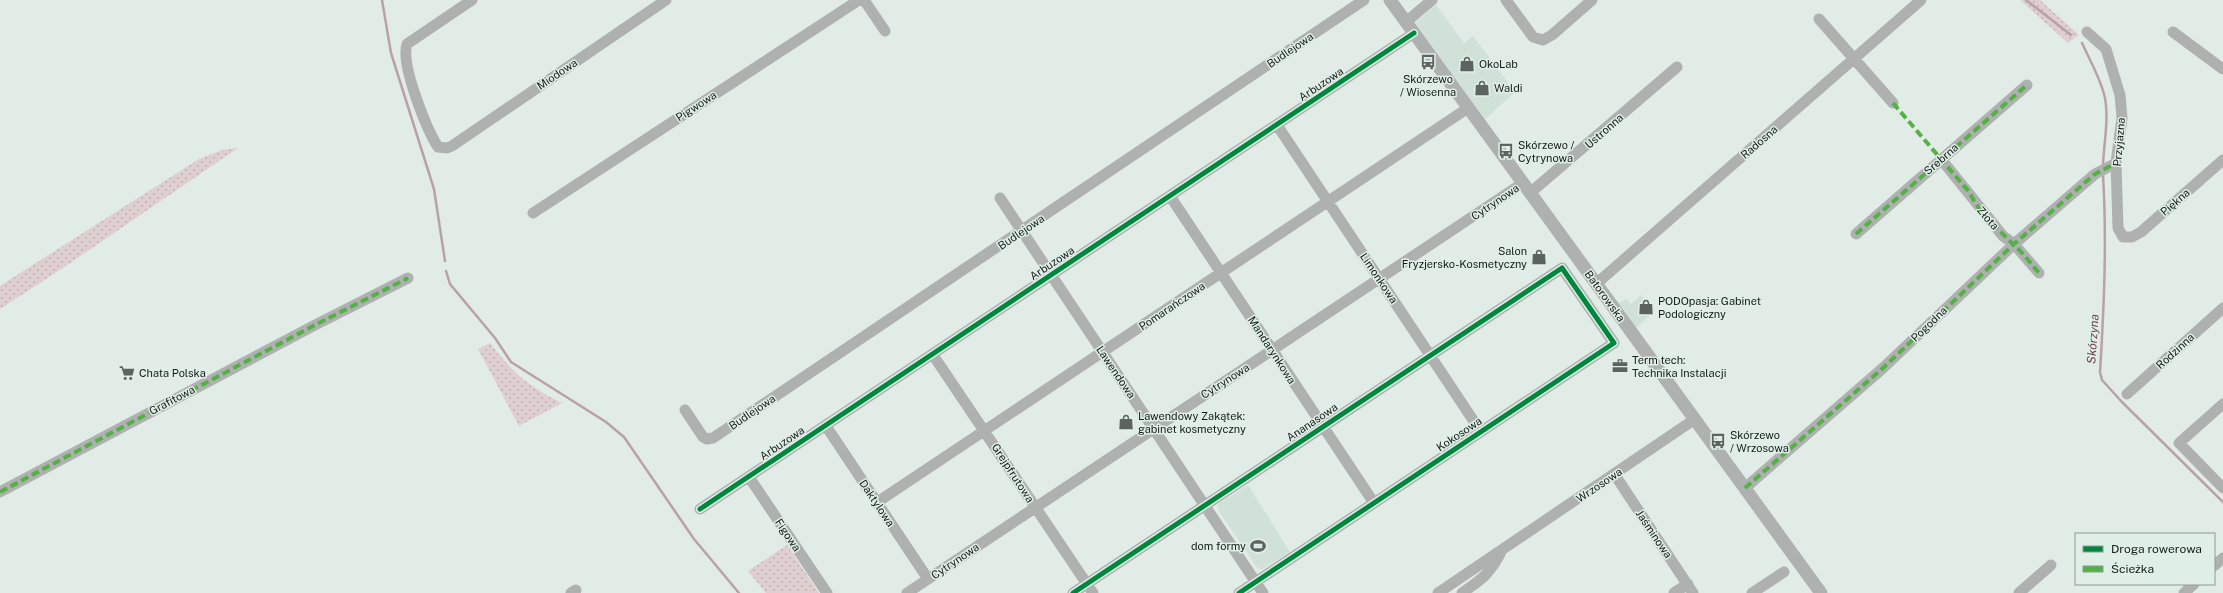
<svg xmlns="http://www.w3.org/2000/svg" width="2223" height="593" viewBox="0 0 2223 593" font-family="'Public Sans',sans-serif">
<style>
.built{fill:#d0e1d8}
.green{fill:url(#green-dots)}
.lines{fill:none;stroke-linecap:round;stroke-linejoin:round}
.stream{stroke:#b9a2a6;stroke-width:2.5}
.minor{stroke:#aeb1b0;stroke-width:11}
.tertiary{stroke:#aeb1b0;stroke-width:13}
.quiet{stroke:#55b145;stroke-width:4;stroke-dasharray:8 4;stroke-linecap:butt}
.cycleway-casing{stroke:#dfefe7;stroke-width:8}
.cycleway{stroke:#00873e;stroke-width:5}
.labels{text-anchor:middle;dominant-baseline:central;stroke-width:3;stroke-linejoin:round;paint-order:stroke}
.street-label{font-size:11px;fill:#151b18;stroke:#dfefe7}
.poi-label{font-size:11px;fill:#151b18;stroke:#dfefe7;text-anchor:start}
.water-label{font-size:12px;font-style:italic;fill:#723c4a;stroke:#dfefe7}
</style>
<defs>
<pattern id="green-dots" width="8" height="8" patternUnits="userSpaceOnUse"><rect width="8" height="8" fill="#dfcfd0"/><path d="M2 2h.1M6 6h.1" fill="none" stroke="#beb1b2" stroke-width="1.8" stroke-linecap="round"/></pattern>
</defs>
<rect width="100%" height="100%" fill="#e2ece7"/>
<!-- built -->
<path class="built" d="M1436,5l28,38 9,-7 42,56 -30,27 -70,-96z
M1641,295l14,16 -19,17 -18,-25 9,-4 4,5z
M1248,485l42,67 -27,17h-5l-40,-59v-6z"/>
<!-- green -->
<path class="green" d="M2020,0h20l39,35 -11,8z
M238,148l-178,122 -60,39v-23l6,-4 193,-123 23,-9z
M490,343c23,30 38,43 72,60l-43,23 -41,-77z
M787,545l32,48h-53l-18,-22z"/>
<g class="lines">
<!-- stream -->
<path class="stream" d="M382,0l9,53 43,136 11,72
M2026,0l45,35
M2082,43c8,18 19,36 23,55 4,21 -1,45 -2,66
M2103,175c4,67 1,131 -3,197l2,8 20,22 101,100
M446,271l4,13 45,54 16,24 95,60 18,15 70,102 45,54"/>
<!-- minor -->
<path class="minor" d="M472,0l-65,44c-7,20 20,86 31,103l9,1 5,-2 214,-146
M864,0l21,31
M1506,0l27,37 10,3 9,-5 40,-35
M1819,19l74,84
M1406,22l26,-22
M2087,32l19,17 14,46 2,23 -6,45 2,65 5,9h9l9,-5 82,-72
M2173,32l50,37
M1277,125l204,307
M1941,159l62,77 11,8 25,29
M1530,193l147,-126
M1170,196l204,307
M1000,198l263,395
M533,213l326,-213
M1856,234l171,-149
M1596,284l325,-284
M933,355l160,238
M2127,394l96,-86
M2223,404l-44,39 44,45
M685,410l18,27 4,2 6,-1 651,-438
M826,426l102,153
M1615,475l78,118
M749,477l78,116
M1745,488l138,-120 131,-124 81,-70 21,-11
M0,492l315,-167 93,-47
M876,503l592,-395
M700,509l714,-476
M2214,566l9,-8
M571,593l5,-3
M907,593l616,-410
M1073,593l489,-325 52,75 -375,250
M1438,593l257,-174
M1462,593c20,-14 29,-20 40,-43
M1674,593l14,-9
M1752,593l32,-21
M2019,593l32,-28
M2184,593l10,-9"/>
<!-- tertiary -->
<path class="tertiary" d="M1390,0l431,593"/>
<!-- quiet -->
<path class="quiet" d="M1893,103l77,90c9,20 28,36 44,52 9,8 17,19 25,28
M1856,234l171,-149
M1745,488l138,-120 131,-124 81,-70 21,-11
M0,492l315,-167 93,-47"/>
<defs>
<path id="cycleway" d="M700,509l714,-476
M1073,593l489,-325 52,75 -375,250"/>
</defs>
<!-- cycleway casing -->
<use href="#cycleway" class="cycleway-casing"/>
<!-- cycleway -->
<use href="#cycleway" class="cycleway"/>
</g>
<!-- icons -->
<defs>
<symbol id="bus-bare" viewBox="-9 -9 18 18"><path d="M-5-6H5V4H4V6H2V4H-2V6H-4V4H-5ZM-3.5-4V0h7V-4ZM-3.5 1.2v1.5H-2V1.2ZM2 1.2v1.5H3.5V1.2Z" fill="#5d6460" stroke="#dfefe7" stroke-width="2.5" paint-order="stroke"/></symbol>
<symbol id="shop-bare" viewBox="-9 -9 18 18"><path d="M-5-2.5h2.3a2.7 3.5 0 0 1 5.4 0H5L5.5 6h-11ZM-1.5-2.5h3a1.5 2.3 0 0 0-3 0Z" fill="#5d6460" stroke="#dfefe7" stroke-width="2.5" paint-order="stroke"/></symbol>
<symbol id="office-bare" viewBox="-9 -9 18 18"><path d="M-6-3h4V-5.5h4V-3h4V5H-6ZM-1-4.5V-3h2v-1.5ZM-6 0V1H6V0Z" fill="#5d6460" stroke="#dfefe7" stroke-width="2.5" paint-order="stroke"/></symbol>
<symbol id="supermarket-bare" viewBox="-9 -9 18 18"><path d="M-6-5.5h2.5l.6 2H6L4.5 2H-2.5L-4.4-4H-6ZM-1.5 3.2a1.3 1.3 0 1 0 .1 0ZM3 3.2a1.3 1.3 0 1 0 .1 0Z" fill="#5d6460" stroke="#dfefe7" stroke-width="2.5" paint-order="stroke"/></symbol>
<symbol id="stadium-bare" viewBox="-9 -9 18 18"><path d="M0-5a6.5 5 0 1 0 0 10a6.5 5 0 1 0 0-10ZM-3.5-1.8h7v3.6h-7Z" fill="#5d6460" stroke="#dfefe7" stroke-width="2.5" paint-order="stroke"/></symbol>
</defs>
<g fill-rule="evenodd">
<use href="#bus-bare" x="1417" y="51" width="22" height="22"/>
<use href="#shop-bare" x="1456" y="53" width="22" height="22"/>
<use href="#shop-bare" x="1471" y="77" width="22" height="22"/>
<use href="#bus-bare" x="1495" y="140" width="22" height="22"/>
<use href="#shop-bare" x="1528" y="246" width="22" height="22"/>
<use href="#shop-bare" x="1635" y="296" width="22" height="22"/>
<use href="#office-bare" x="1609" y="355" width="22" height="22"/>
<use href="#supermarket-bare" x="116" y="362" width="22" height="22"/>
<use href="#shop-bare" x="1115" y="411" width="22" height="22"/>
<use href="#bus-bare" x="1707" y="430" width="22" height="22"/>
<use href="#stadium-bare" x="1247" y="535" width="22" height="22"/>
</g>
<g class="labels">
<!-- street labels -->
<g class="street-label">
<text transform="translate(1290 50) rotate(-34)">Budlejowa</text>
<text transform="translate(557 74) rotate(-34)">Miodowa</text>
<text transform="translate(1321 84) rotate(-34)">Arbuzowa</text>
<text transform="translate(696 106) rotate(-33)">Pigwowa</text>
<text transform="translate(1604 131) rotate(-41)">Ustronna</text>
<text transform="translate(1759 142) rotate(-41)">Radosna</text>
<text transform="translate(2119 142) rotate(-85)">Przyjazna</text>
<text transform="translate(1941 159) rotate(-41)">Srebrna</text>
<text transform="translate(1495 202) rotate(-34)">Cytrynowa</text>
<text transform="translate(2175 202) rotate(-41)">Piękna</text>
<text transform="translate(1988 218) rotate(49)">Złota</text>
<text transform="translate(1021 232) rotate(-34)">Budlejowa</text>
<text transform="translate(1052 263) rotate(-34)">Arbuzowa</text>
<text transform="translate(1379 278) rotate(56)">Limonkowa</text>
<text transform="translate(1605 296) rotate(54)">Batorowska</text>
<text transform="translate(1172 306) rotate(-34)">Pomarańczowa</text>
<text transform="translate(1929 324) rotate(-44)">Pogodna</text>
<text transform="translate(1272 350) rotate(57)">Mandarynkowa</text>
<text transform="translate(2175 351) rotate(-42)">Rodzinna</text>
<text transform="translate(1116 372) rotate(56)">Lawendowa</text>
<text transform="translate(1225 381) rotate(-33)">Cytrynowa</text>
<text transform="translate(172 400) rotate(-28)">Grafitowa</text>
<text transform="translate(752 412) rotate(-34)">Budlejowa</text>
<text transform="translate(1312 422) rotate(-34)">Ananasowa</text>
<text transform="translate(1459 434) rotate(-34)">Kokosowa</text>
<text transform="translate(782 443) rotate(-34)">Arbuzowa</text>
<text transform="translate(1013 473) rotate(57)">Grejpfrutowa</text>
<text transform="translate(1599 485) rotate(-34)">Wrzosowa</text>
<text transform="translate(877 503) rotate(56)">Daktylowa</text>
<text transform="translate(1654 534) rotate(56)">Jaśminowa</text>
<text transform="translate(788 535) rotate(56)">Figowa</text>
<text transform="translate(955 561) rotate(-34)">Cytrynowa</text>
</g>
<!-- poi labels -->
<g class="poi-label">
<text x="1479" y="64">OkoLab</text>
<text x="1428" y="79" text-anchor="middle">Skórzewo<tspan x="1428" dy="13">/ Wiosenna</tspan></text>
<text x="1494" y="88">Waldi</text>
<text x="1518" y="145">Skórzewo /<tspan x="1518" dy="13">Cytrynowa</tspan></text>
<text x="1527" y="251" text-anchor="end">Salon<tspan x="1527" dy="13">Fryzjersko-Kosmetyczny</tspan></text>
<text x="1658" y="301">PODOpasja: Gabinet<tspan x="1658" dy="13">Podologiczny</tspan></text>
<text x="1632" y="360">Term tech:<tspan x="1632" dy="13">Technika Instalacji</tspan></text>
<text x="139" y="373">Chata Polska</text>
<text x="1138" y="416">Lawendowy Zakątek:<tspan x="1138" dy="13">gabinet kosmetyczny</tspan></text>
<text x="1730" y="435">Skórzewo<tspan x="1730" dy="13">/ Wrzosowa</tspan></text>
<text x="1246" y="546" text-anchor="end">dom formy</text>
</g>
<!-- water labels -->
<g class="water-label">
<text transform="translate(2093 339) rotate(-86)">Skórzyna</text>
</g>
</g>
<!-- legend -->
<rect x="2075" y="533" width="140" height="52" fill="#dfefe7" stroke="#8e9a94"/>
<rect x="2083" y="546" width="20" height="6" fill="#00873e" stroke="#8e9a94"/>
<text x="2111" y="553" font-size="12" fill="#151b18">Droga rowerowa</text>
<rect x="2083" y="566" width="20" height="6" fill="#55b145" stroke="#8e9a94"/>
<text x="2111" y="573" font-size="12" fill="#151b18">Ścieżka</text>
</svg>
